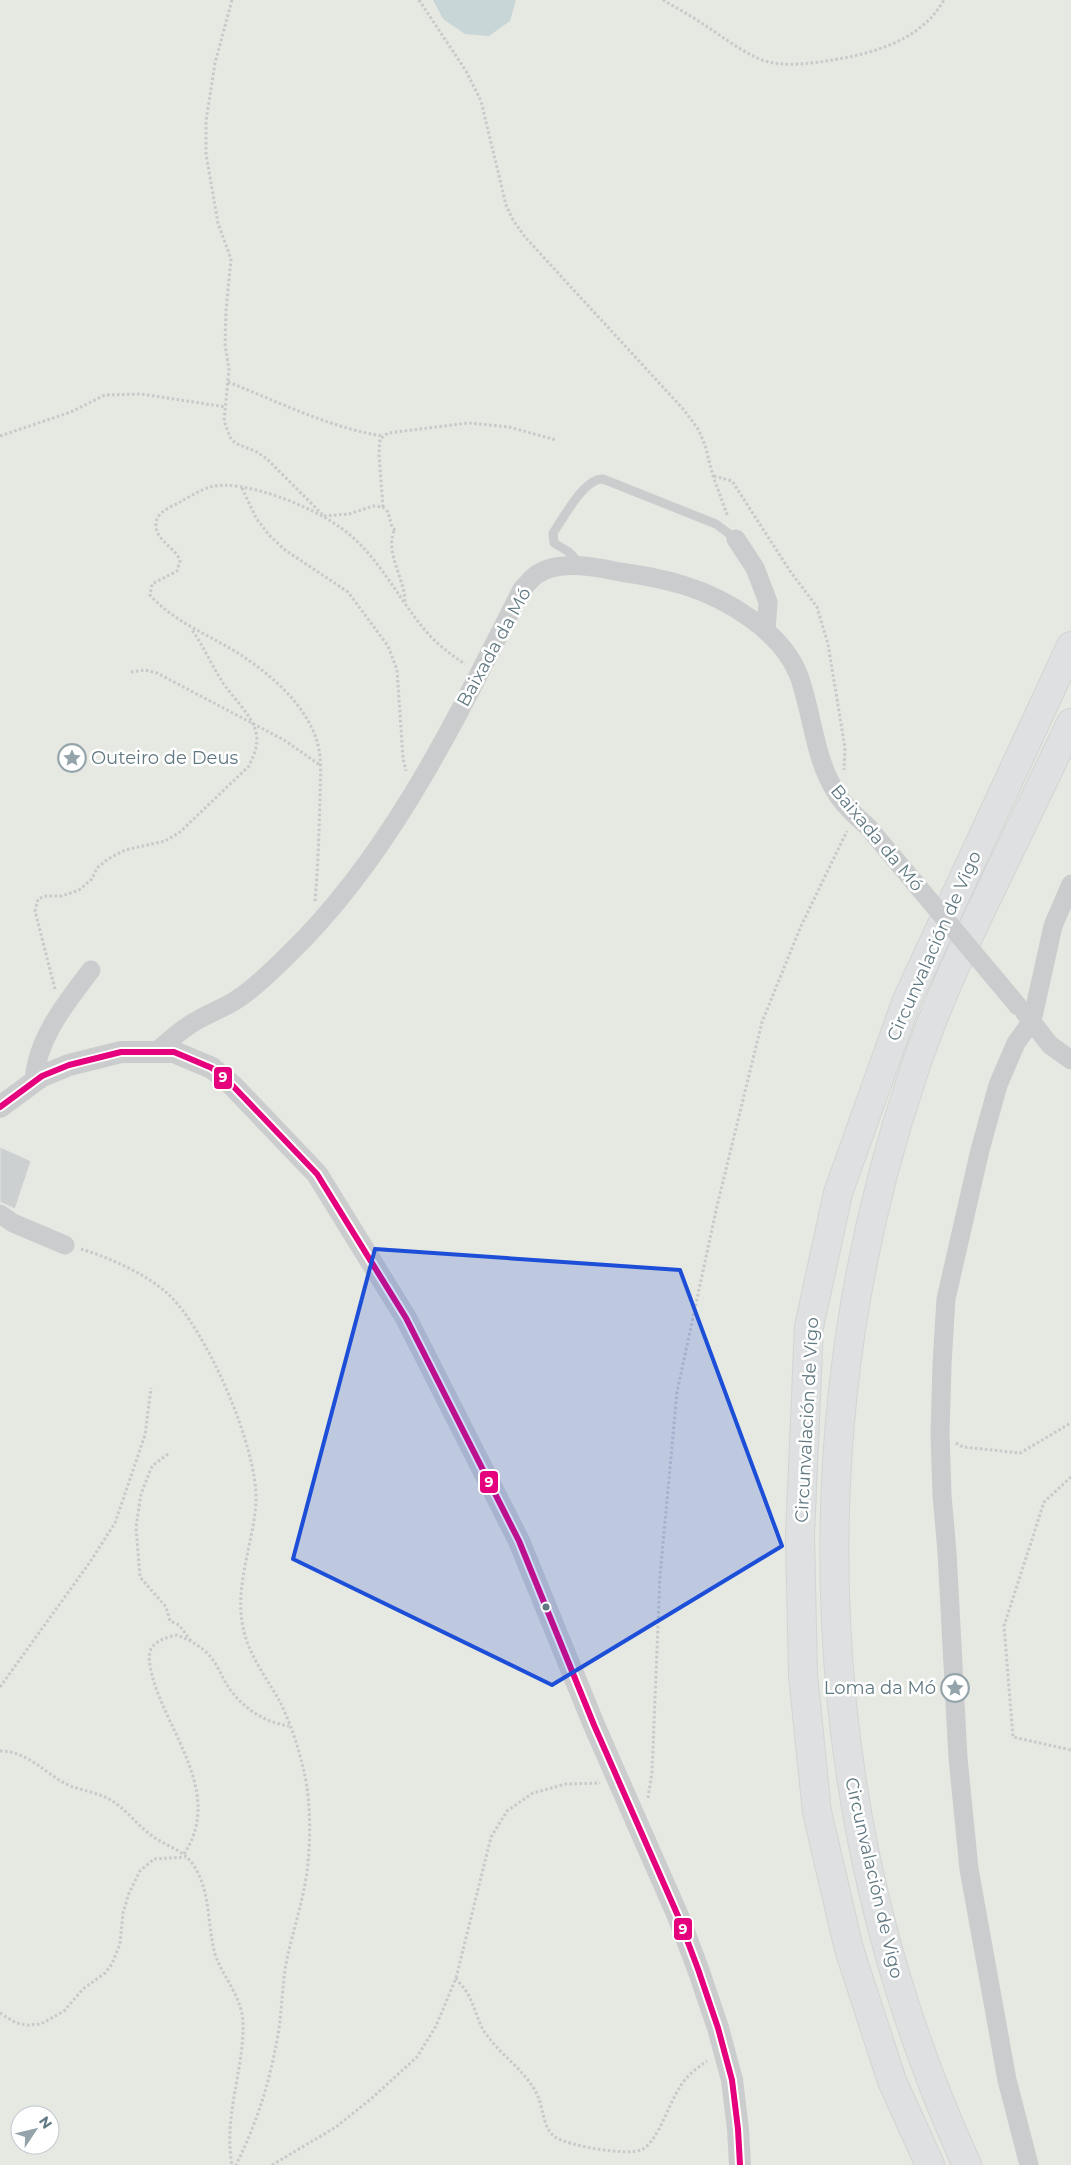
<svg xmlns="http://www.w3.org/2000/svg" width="1071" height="2165" viewBox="0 0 1071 2165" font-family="Montserrat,sans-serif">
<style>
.green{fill:#e6e8e2;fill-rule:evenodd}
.water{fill:#c9d6d7}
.building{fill:#cdd0d0;stroke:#e6e6e4}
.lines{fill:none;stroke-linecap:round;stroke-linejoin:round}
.motorway-casing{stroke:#d3d4d3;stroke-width:30}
.path{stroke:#c8c9ca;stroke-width:3;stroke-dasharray:2.5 2.5;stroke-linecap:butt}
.service{stroke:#cbcccd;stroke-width:9}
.minor{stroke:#cbcccd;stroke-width:19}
.tertiary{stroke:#cbcccd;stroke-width:22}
.motorway{stroke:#dfe0e1;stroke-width:28}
.minor-bridge{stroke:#cbcccd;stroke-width:19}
.bus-1-casing{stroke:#fff;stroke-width:10}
.bus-1{stroke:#e5007d;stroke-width:6}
.marked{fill:#1d4ed8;fill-opacity:0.2;stroke:#1d4ed8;stroke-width:4;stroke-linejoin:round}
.bus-dot{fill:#607881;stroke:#fff;stroke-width:2}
.labels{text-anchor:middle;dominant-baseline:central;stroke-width:5;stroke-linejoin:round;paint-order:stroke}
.street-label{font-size:18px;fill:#607881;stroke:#fff}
.poi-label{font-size:18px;fill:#607881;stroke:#fff;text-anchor:start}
.line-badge{stroke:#fff;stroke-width:2}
.badge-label{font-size:14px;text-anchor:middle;font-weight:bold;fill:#fff}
</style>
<rect width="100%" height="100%" fill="#f6f6f5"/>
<!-- green -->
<path class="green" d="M0,0h1071v2165h-1071zM20,2115h30v30h-30z"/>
<!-- water -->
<path class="water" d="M433,0h83l-6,21 -21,15 -24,-2 -22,-15z"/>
<!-- building -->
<path class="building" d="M0,1147l31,14 -16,48 -15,-7z"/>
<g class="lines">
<defs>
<path id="motorway" d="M930,2165l-38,-84 -43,-132 -32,-137 -14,-137 -3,-139 9,-209 29,-134 69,-193 164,-354
M967,2165c-157,-343 -174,-734 -54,-1091 23,-70 54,-135 86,-201 24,-50 48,-100 72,-150"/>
</defs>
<!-- motorway casing -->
<use href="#motorway" class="motorway-casing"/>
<!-- path -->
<path class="path" d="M232,0l-17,63 -9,58v33l12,69 13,36 -5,52 -1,33 4,26 -5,51 6,16 5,6 22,9 10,7 55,55
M419,0l47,71 15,30 25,104 7,15 12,17 159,173 14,19 7,16 8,31 15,41
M663,0c13,8 27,15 40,24 19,12 37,27 59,36 20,7 43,4 64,1 45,-7 94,-19 118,-61
M228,382c51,20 100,45 154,54
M0,436l71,-24 34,-17 36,-1 85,13
M714,476l18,5 58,90 27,36 11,37 17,104 -1,22
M242,488l14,30 13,17 16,15 63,42 40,54 9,24 6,88 3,13
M383,507l-4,-52 1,-16 8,-6 80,-10 41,4 47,13
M324,516l25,-2 24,-8 10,1 5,5 4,15 5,5
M394,531c-9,22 11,48 11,71
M131,672l14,-2 12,3 127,67 36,25
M315,901c3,-34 4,-68 5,-102 0,-20 3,-41 -4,-61 -13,-36 -44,-62 -75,-83 -31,-20 -66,-32 -91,-60l2,-11 25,-13 3,-10c-4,-14 -25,-20 -24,-37 0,-12 15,-17 24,-22 9,-5 20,-12 30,-15 33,-9 105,21 131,41 35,25 53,63 79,96 12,16 28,29 45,40
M55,989l-20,-78 3,-12 8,-3h16l17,-6 13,-11 5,-11 11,-9 17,-9 40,-9 15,-9 69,-66c5,-11 10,-22 7,-34 -5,-18 -22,-33 -33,-49 -11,-17 -19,-36 -31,-53
M81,1249c27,8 65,25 86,44 39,35 91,155 89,208 -2,41 -22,85 -13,126 5,27 23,50 36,73 11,21 20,49 25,72 8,31 7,86 0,117 -5,25 -13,49 -18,75 -4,23 -4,47 -8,71 -9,49 -20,85 -42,130
M956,1443l7,4 57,6 51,-30
M168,1454l-16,12 -11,28 -5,33 4,50 26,30 4,14 9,4 12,16
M1071,1477l-27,25 -40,124 9,111 58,13
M0,1687l90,-125 25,-39 30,-88 6,-47
M0,1751c30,0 47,26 73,36 12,4 25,6 36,12 17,9 29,28 46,39 14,9 30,13 39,28 17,26 13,59 21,88 8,24 27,42 28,69 1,48 -20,94 -11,142
M648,1798l4,-26 8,-196 17,-184 40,-186 45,-184 39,-96 46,-95
M184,1854c39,-59 -14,-118 -31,-175 -2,-9 -6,-20 -2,-30 5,-9 17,-12 26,-14 12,5 24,11 32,20 9,10 13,23 20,33 15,21 35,34 60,38
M456,1978c4,6 10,12 13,18 6,12 9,25 15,35 16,25 44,40 55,68 4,12 5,30 16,38 14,9 75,20 88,12 16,-10 26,-46 37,-62 6,-11 17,-19 27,-26
M0,2013l16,10 12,2 13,-1 23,-13 19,-22 22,-16 7,-9 8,-20 3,-31 6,-20 11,-22 14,-12 32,-2
M272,2165l64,-38 36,-29 45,-41 19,-31 20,-48 35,-141 16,-26 26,-18 33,-9 34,-1"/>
<!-- service -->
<path class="service" d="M580,564l-11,-12 -15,-9 -1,-10c10,-14 31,-55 50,-54l113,45 20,15"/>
<!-- minor -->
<path class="minor" d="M736,539l19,29 13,34 -2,29
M1025,1013l25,32 21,15
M157,1051c13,-11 24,-22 39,-30 13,-8 28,-13 40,-21 17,-10 40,-33 54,-47 103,-100 168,-238 232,-364 5,-5 9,-10 14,-14 23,-16 59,-8 84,-3 22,3 43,7 63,13 43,13 100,47 116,91 14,39 15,83 38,118 8,13 20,23 31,33
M34,1081c3,-43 32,-78 57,-111
M0,1214l13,9 52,22
M1029,2165l-22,-85 -38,-211 -11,-111 -11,-206 -5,-57 -2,-61 2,-70 4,-65 34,-149 18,-65 18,-42 16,-22 21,-95 18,-42"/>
<!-- tertiary -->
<path class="tertiary" d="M0,1107l42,-31 27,-11 52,-13h53l38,16 21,18 84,88 89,144 113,223 75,184 84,191 20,53 20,59 14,52 6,49 2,36"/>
<!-- motorway -->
<use href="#motorway" class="motorway"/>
<!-- minor-bridge -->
<path class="minor-bridge" d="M868,827l150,179"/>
<defs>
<path id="bus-1" d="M0,1107l42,-31 27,-11 52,-13h53l38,16 21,18 84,88 89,144 113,223 75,184 84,191 20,53 20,59 14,52 6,49 2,36"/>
</defs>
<!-- bus-1 casing -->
<use href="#bus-1" class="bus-1-casing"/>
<!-- bus-1 -->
<use href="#bus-1" class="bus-1"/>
</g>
<!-- marked area -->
<path class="marked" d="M375,1249l305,21 102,276 -230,139 -259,-126z"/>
<!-- icons -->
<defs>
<symbol id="sight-ring" viewBox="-11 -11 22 22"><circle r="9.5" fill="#fff" stroke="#94a4aa" stroke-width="1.5"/><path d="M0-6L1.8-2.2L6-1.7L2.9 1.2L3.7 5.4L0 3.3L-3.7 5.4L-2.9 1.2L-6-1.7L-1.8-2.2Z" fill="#94a4aa"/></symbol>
</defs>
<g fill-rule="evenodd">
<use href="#sight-ring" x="56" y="742" width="32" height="32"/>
<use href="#sight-ring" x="939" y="1672" width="32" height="32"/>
</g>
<!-- markers -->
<circle class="bus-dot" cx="546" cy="1607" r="4.5"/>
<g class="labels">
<!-- street labels -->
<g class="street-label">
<text transform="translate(494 647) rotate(-61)">Baixada da Mó</text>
<text transform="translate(877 838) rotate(50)">Baixada da Mó</text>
<text transform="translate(934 946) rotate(-66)">Circunvalación de Vigo</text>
<text transform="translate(807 1420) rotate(-87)">Circunvalación de Vigo</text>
<text transform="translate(874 1878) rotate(77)">Circunvalación de Vigo</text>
</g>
<!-- poi labels -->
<g class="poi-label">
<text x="91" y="758">Outeiro de Deus</text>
<text x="936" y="1688" text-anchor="end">Loma da Mó</text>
</g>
</g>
<g class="line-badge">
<rect x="213" y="1066" width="20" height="24" rx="5" fill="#e5007d"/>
<rect x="479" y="1470" width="20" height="24" rx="5" fill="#e5007d"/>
<rect x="673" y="1917" width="20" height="24" rx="5" fill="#e5007d"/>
</g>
<g class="badge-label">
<text x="223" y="1082">9</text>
<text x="489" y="1487">9</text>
<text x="683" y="1934">9</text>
</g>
<!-- north arrow -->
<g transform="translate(35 2130) rotate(55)"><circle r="24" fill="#ffffff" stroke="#bfc9cd"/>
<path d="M0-4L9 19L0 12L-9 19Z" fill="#94a4aa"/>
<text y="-8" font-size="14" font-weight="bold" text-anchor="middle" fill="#607881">N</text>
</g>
</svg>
